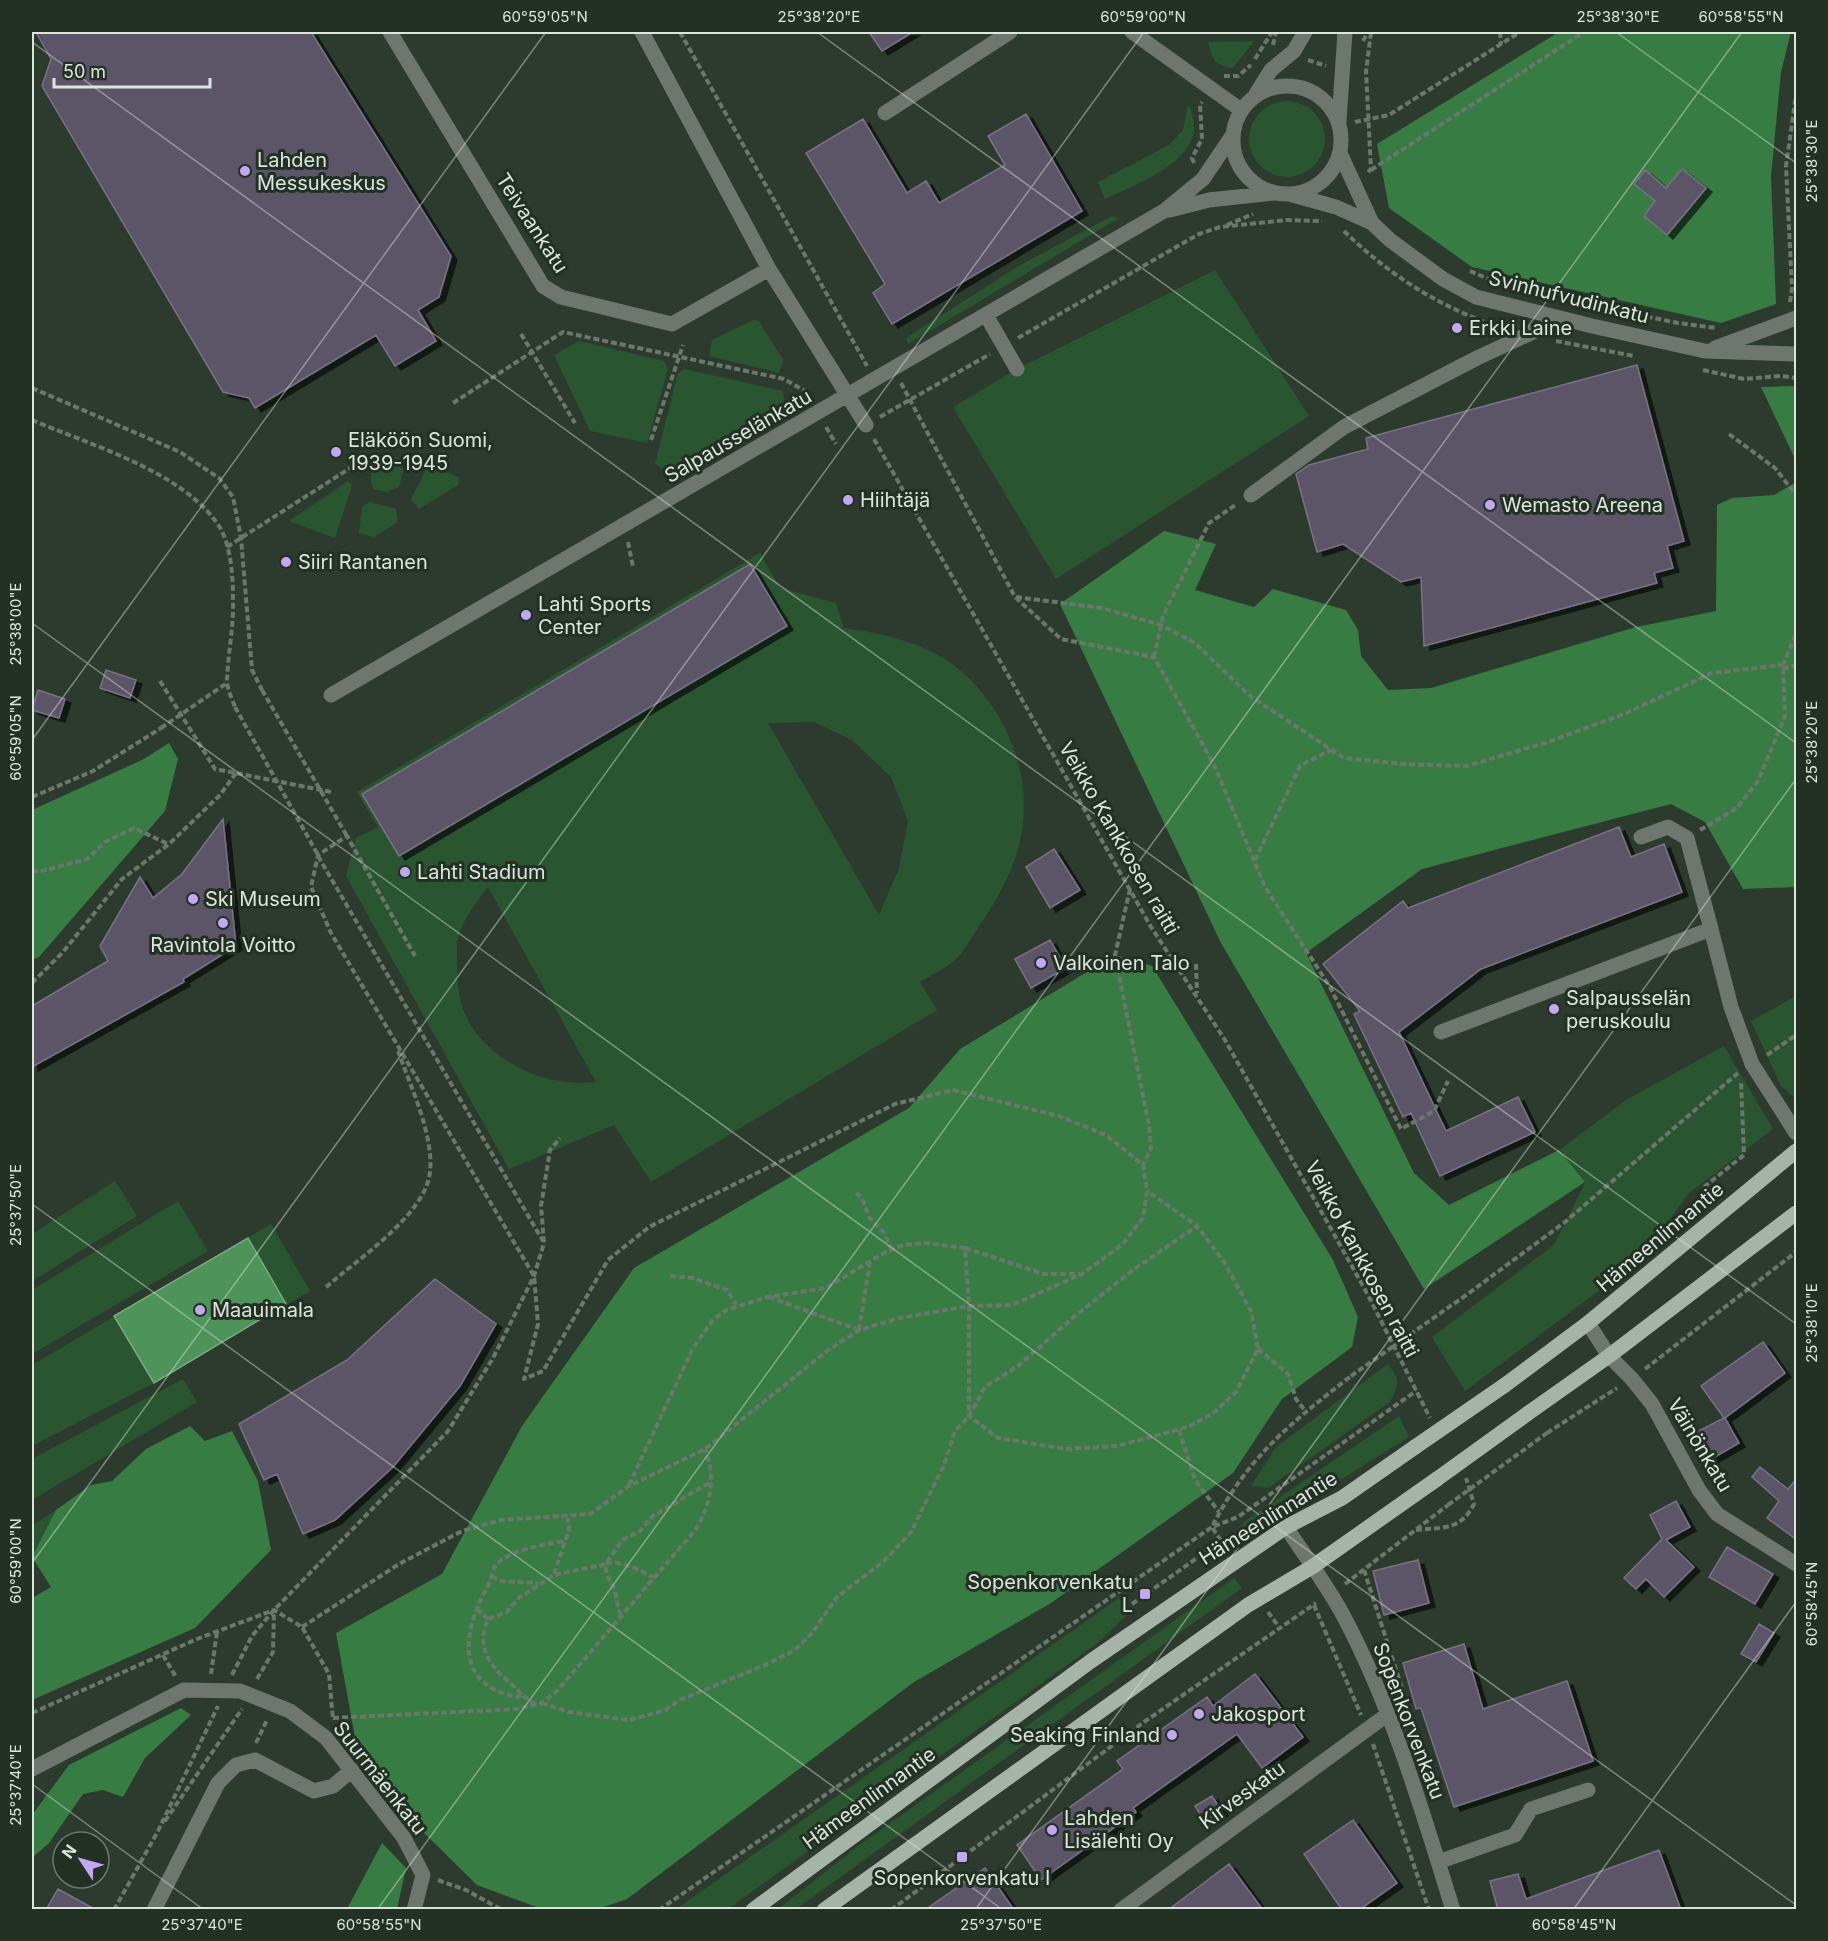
<svg xmlns="http://www.w3.org/2000/svg" width="1828" height="1941" viewBox="0 0 1828 1941" font-family="Inter,sans-serif">
<style>
.green{fill:#2a5531;fill-rule:evenodd}
.forest{fill:#377c43}
.water{fill:#4e9359;stroke:#79ab80;stroke-width:1.5}
.building{fill:#5b5567;stroke:#787284;stroke-width:1.5;filter:url(#shadow)}
.lines{fill:none;stroke-linecap:round;stroke-linejoin:round}
.path{stroke:#6b776b;stroke-width:4;stroke-dasharray:6 3;stroke-linecap:butt}
.minor{stroke:#6f7670;stroke-width:15}
.major{stroke:#a6b4a7;stroke-width:15}
.path-bridge{stroke:#6b776b;stroke-width:4;stroke-dasharray:6 3;stroke-linecap:butt}
.major-bridge{stroke:#a6b4a7;stroke-width:15}
.ticks{fill:none;stroke:#dce4dc;stroke-width:1.5;stroke-opacity:0.45}
.poi-dot{fill:#c3a7f2;stroke:#233125;stroke-width:2}
.labels{text-anchor:middle;dominant-baseline:central;stroke-width:6;stroke-linejoin:round;paint-order:stroke}
.poi-label{font-size:20px;fill:#dce4dc;stroke:#233125;text-anchor:start}
.street-label{font-size:20px;fill:#dce4dc;stroke:#233125}
.neatline{fill:none;stroke:#dce4dc;stroke-width:2}
.ticks-label{font-size:15px;text-anchor:middle;fill:#dce4dc}
</style>
<defs>
<filter id="shadow"><feDropShadow dx="6" dy="4" stdDeviation="0" flood-color="#0009"/></filter>
</defs>
<rect width="100%" height="100%" fill="#2d3b2e"/>
<!-- green -->
<path class="green" d="M1254,41l-21,27c-19,-3 -20,-8 -25,-26z
M1249 139a38 38 0 1 1 76 0a38 38 0 1 1-76 0Z
M1188,104c28,52 -47,78 -83,95l-7,-17 71,-37 14,-15z
M1112,216l7,2 -211,126 -2,-6 116,-74z
M1215,270l94,146 -253,163 -103,-172 64,-38z
M753,320l6,1 24,39 -4,13 -70,-17 3,-16z
M579,341l85,20 4,8 -21,74 -57,-12 -36,-76z
M684,369l99,22 1,11 -118,69 -11,-7 23,-91z
M380,455l19,3 4,13 -4,16 -12,5 -14,-3c-4,-13 -3,-24 7,-34z
M428,466l31,11 -1,8 -39,24 -8,-10z
M348,481l4,4 -17,53 -46,-17z
M370,502l26,7 2,13 -24,15 -15,-4 3,-26z
M760,553l20,35 56,15 8,25c41,6 86,15 118,44 42,37 67,94 61,151 -3,35 -22,71 -42,100 -8,11 -16,28 -26,37 -10,9 -24,15 -35,22l17,28 -286,172 -37,-57 -105,44 -163,-293 10,-38 22,-11 -21,-35zM814,722l38,18 39,37 17,44 -9,47 -20,47 -111,-192zM488,887l108,195c-46,6 -98,-16 -124,-55 -12,-17 -15,-41 -15,-61 0,-9 -1,-19 1,-28 5,-20 18,-35 30,-51z
M1796,996v103l-15,-13 -30,-65z
M1724,1046l49,83 -84,64 -49,67 -175,131 -33,-54 122,-92 31,-62 -26,-33 67,-50z
M115,1181l22,35 -105,65v-47z
M178,1201l30,50 -176,103v-64z
M271,1224l39,67 -156,92 -122,63v-81z
M1388,1364c13,17 11,20 2,38l-122,86 -17,-2 25,-39z
M183,1379l14,23 -165,98v-41z
M1399,1416l10,21 -170,106 -6,-5 2,-7 10,-10z
M56,1510l-24,47v-31z
M1234,1578l8,10 -446,321h-18l80,-63z
M1119,1598l8,16 -28,28 -371,267h-52z"/>
<!-- forest -->
<path class="forest" d="M1559,32h232l-10,40 -10,104 5,128 -55,19 -249,-56 -83,-59 -12,-64z
M1796,386v75l-35,-74z
M1796,482v405l-53,2 -38,-67 -34,-18 -249,65 -116,84 108,220 35,32 110,-55 26,32 -161,107 -203,-346 -161,-339 104,-73 52,13 -21,46 59,17 19,-18 73,21 12,20 3,26 27,34 43,-2 205,-61 80,-16 1,-106 15,-7 42,-3z
M169,743l9,16 -13,52 -126,146 -7,3v-150l110,-50z
M1115,955l37,11 181,294 25,57 -6,30 -70,52 -49,74 -182,130 -137,79 -287,217 -29,10h-56l-65,-24 -59,-58 -60,-73 -22,-121 106,-59 80,-148 112,-158 275,-160 51,-59z
M190,1426l15,15 27,-10 26,50 13,69 -76,78 -163,72v-102l19,-11 -19,-30 24,-47 35,-25 21,-4 34,-32z
M181,1708l10,7 -46,43 -22,39 -20,-7 -20,4 -34,49 -17,15v-43l37,-50z
M382,1843l24,25 -9,41h-50z"/>
<!-- water -->
<path class="water" d="M248,1238l38,66 -132,79 -40,-67z"/>
<!-- building -->
<path class="building" d="M36,32h275l140,224 -12,41 -21,13 18,31 -41,25 -19,-31 -121,73 -6,-10 -26,-6 -181,-306 9,-27z
M869,32h44l-31,19z
M1026,114l56,97 -190,113 -19,-31 12,-9 -79,-131 57,-34 44,74 19,-12 13,22 66,-38 -17,-29z
M1682,169l24,19 -39,47 -23,-19 11,-15 -21,-17 11,-14 21,18z
M1637,365l47,176 -17,5 6,22 -19,5 3,10 -233,63 -3,-69 -20,5 -58,-38 -26,8 -21,-78 13,-9 59,-16 -2,-11z
M750,564l37,62 -388,230 -37,-62z
M106,670l30,10 -6,18 -30,-10z
M38,690l27,9 -6,19 -27,-8z
M223,819l13,127 -53,33 1,3 -152,85v-61l76,-45 -8,-15 40,-69 13,21 29,-24z
M1619,827l12,30 33,-13 18,48 -201,77 -82,63 47,99 72,-34 17,35 -95,44 -29,-63 -8,4 -49,-103 6,-3 -37,-47 80,-63 5,7z
M1054,849l26,41 -30,18 -24,-41z
M1050,940l16,28 -35,20 -16,-29z
M435,1279l61,45 -36,62 -67,81 -58,53 -32,14 -26,-60 -13,6 -25,-56 108,-64z
M1763,1342l22,31 -60,45 14,25 -31,18 -15,-27 31,-16 -23,-32z
M1760,1467l28,22 9,-11v62l-30,-22 12,-17 -27,-24z
M1676,1501l14,26 -24,13 28,27 -30,30 -18,-18 -10,10 -12,-11 38,-39 -12,-24z
M1727,1547l46,27 -18,30 -46,-27z
M1418,1560l11,43 -45,12 -11,-44z
M1759,1624l15,9 -18,29 -15,-8z
M1464,1644l19,65 84,-28 26,80 -139,46 -33,-99 -5,1 -13,-46z
M1255,1674l48,63 -41,31 -25,-34 -104,74 3,4 -95,68 -24,-35 106,-76 -6,-8 90,-64 6,9z
M1212,1796l10,16 -17,10 -10,-16z
M1353,1820l44,63 -38,27h-17l-38,-56z
M1659,1850l22,60h-183l-8,-29 28,-7 8,25z
M1229,1864l34,46h-95z
M985,1868l29,42h-89z
M58,1889l38,21h-50z"/>
<g class="lines">
<!-- path -->
<path class="path" d="M680,32l187,334
M1500,32l1,12
M1363,41l5,-9
M1273,45l3,-13
M1255,59l17,-27
M1308,60l18,6
M1224,76h14l13,-11
M1355,122l34,-7 131,-83
M1194,163l-2,-5 10,-19 -2,-34 2,-3
M1371,170l213,-138
M1368,172l3,-3 -5,-97 5,-40
M1227,225l26,-11
M1344,231c46,45 97,77 158,97
M1470,271l26,11
M1576,302l102,21 38,5
M1790,302l2,-13 -6,-123 10,-71
M521,334l54,89
M1018,338l181,-104 21,-7 67,-7 35,1
M1556,341l78,15
M1703,370l41,9 37,-3 15,2
M901,383l114,214 46,42 93,18 61,110 50,120 65,100 71,142 33,-18 14,-30
M32,388l148,64 39,26 14,19 8,41 11,132 10,20
M453,403l110,-71 221,47 21,12 5,8
M880,417l110,-63
M32,420c58,25 147,50 185,103 14,19 16,53 16,76 1,27 -5,54 -6,81 0,9 5,19 8,27
M826,427l10,17
M1729,434l46,34 21,27
M874,439l277,488 74,113 143,255 62,123
M651,440l32,-95
M628,542l5,25
M227,547l131,-84
M1016,597l86,11 59,17 34,18 55,53 94,62 60,6 63,2 81,-24 76,-28 88,-41 71,-8
M1154,657l9,-41 46,-93 28,-19
M1783,669l13,-4
M160,681l55,88 116,23
M32,797l61,-26 68,-43
M1700,830l37,-22 21,-27 27,-65 -2,-51 13,-31
M318,856l225,385
M1255,860l45,-94 31,-16
M32,870l6,2 49,-13 18,-17 29,-14 34,16
M1130,889l-15,66 34,171 2,22 -8,17
M1196,964l1,29
M32,983l31,-31 59,-73 47,-35 51,-49 16,-22
M1767,1055l29,-20
M1704,1187l40,-32 -3,-74
M856,1193l6,5 7,19 15,16 8,17
M965,1248l79,26h36
M670,1276l23,2 34,12 9,15
M326,1287c31,-27 100,-73 104,-115 4,-37 -20,-87 -32,-121
M1469,1293l96,-71 173,-149
M769,1297l90,33
M859,1330l11,-68
M1258,1349l30,25 8,25 10,13
M1645,1369l151,-117
M1179,1430l16,50 24,32
M1547,1433l70,-45
M629,1485l64,-137 20,-28 13,-10 42,-13 58,-9 56,-34 21,-9 23,-2 39,5 4,58v110l29,22 68,11 51,-3 71,-19 24,-13 24,-22 22,-43 -7,-38 -27,-49 -27,-36 -50,-35
M1416,1530c27,-3 44,1 58,-26l-8,-26
M1226,1548l-14,-21c35,-70 79,-104 139,-151
M1364,1570l53,165
M554,1574l15,-44 -1,-12
M492,1576l9,5 37,2
M1345,1584l103,-79
M1132,1604l89,-63
M1314,1605l47,110
M477,1609l11,10
M1268,1612l11,15
M621,1615c-4,-8 -3,-11 -5,-19 -2,-14 -11,-15 -10,-32 14,-5 34,7 47,13
M302,1627l97,-63 63,-33 40,-11 88,-6 39,-28 76,-37 122,-98 32,-21 41,-12 69,-12 43,-1 70,-31 41,-30 20,-26 4,-27 -4,-26 -37,-30 -47,-19 -106,-26 -58,14 -246,123 -41,33 -65,111 -19,8 14,-55 -4,-48 -203,-343 -20,-46 7,-32 29,-19 68,120
M163,1655l13,22
M211,1674l6,-42
M232,1675l20,-39 22,-26 174,-179 45,-73 41,-82 10,-33 -3,-37 9,-56 10,-12
M257,1679l16,-27 1,-41
M521,1695l-3,2c-65,-11 -55,-67 -30,-111 3,-6 4,-16 8,-21 12,-15 51,-21 69,-24
M542,1703l27,9 60,8 36,-10 15,-10 85,-35 30,-15 17,-17 25,-36 47,-36 27,-29 33,-67 11,-34 14,-15 16,-29 33,-21 57,-50 58,-46 64,-44
M536,1704c-12,-6 -19,-15 -29,-24 -20,-17 -30,-35 -19,-61l19,-7 12,-14 35,-23 52,-11 16,-24 17,-8 14,-16 56,-33
M32,1713l165,-74 77,-29 28,17 27,47 4,46
M333,1718l183,-9 26,-6 15,-12 139,-162c15,-24 20,-53 9,-80
M256,1743l11,-23
M1373,1744l56,166
M165,1821l77,-112
M438,1880l28,10 36,20
M114,1910l44,-79 60,-125
M659,1910l553,-383 26,-10 178,-126
M891,1910l253,-188 172,-119"/>
<!-- minor -->
<path class="minor" d="M390,32l153,254 18,11 111,27 97,-55 97,156
M642,32l127,237
M1132,32l109,78
M1233 140a54 54 0 1 1 108 0a54 54 0 1 1-108 0Z
M1256,94l15,-24 23,-19 11,-19
M885,113l125,-81
M1339,121l6,-89
M1340,153l32,70 18,17 53,39 33,18 116,29 113,25 91,3
M1289,194l47,13 36,16
M1170,210l39,-10 65,-7
M986,315l31,54
M1715,348l81,-30
M1251,495l93,-68 133,-69 84,-39
M331,695l833,-484 39,-32 29,-43
M1641,837l27,-10 19,11 24,91
M1441,1032l270,-103 20,78 21,57 44,69
M1588,1323l21,33 23,23 20,25 47,86 18,24 79,50
M1286,1527c19,29 41,58 57,88 49,92 79,195 110,295
M32,1769l152,-79 56,1 50,20 36,27 78,100 19,37 -9,35
M1438,1862l77,-27 16,-26 57,-19
M154,1910l64,-127 18,-18 19,-5 59,31 19,-5 19,-16
M1121,1910l267,-196"/>
<!-- major -->
<path class="major" d="M1505,1385l83,-62 208,-172
M1527,1414l82,-58 187,-143
M753,1910l338,-249 195,-134 56,-29 73,-51
M824,1910l424,-305 64,-38 125,-88"/>
<!-- path-bridge -->
<path class="path-bridge" d="M262,690l85,146
M235,707l83,148
M161,728l66,-45
M1351,1376l118,-83
M1448,1505l99,-72"/>
<!-- major-bridge -->
<path class="major-bridge" d="M1415,1447l90,-62
M1437,1479l90,-65"/>
</g>
<!-- ticks -->
<path class="ticks" d="M817,32l979,711M1616,32l180,131M32,42l1764,1282M32,623l1764,1282M32,740l514,-708M32,1204l971,706M32,1563l1112,-1531M32,1784l172,126M377,1910l1365,-1878M975,1910l821,-1131M1573,1910l223,-308"/>
<!-- markers -->
<g class="poi-dot">
<circle cx="245" cy="171" r="6"/>
<circle cx="1457" cy="328" r="6"/>
<circle cx="336" cy="452" r="6"/>
<circle cx="848" cy="500" r="6"/>
<circle cx="1490" cy="505" r="6"/>
<circle cx="286" cy="562" r="6"/>
<circle cx="526" cy="615" r="6"/>
<circle cx="405" cy="872" r="6"/>
<circle cx="193" cy="899" r="6"/>
<circle cx="223" cy="923" r="6"/>
<circle cx="1041" cy="963" r="6"/>
<circle cx="1554" cy="1009" r="6"/>
<circle cx="200" cy="1310" r="6"/>
<rect x="1139" y="1588" width="12" height="12" rx="3"/>
<circle cx="1199" cy="1714" r="6"/>
<circle cx="1172" cy="1735" r="6"/>
<circle cx="1052" cy="1830" r="6"/>
<rect x="956" y="1851" width="12" height="12" rx="3"/>
</g>
<g class="labels">
<!-- poi labels -->
<g class="poi-label">
<text x="257" y="160">Lahden<tspan x="257" dy="23">Messukeskus</tspan></text>
<text x="1469" y="328">Erkki Laine</text>
<text x="348" y="440">Eläköön Suomi,<tspan x="348" dy="23">1939-1945</tspan></text>
<text x="860" y="500">Hiihtäjä</text>
<text x="1502" y="505">Wemasto Areena</text>
<text x="298" y="562">Siiri Rantanen</text>
<text x="538" y="604">Lahti Sports<tspan x="538" dy="23">Center</tspan></text>
<text x="417" y="872">Lahti Stadium</text>
<text x="205" y="899">Ski Museum</text>
<text x="223" y="945" text-anchor="middle">Ravintola Voitto</text>
<text x="1053" y="963">Valkoinen Talo</text>
<text x="1566" y="998">Salpausselän<tspan x="1566" dy="23">peruskoulu</tspan></text>
<text x="212" y="1310">Maauimala</text>
<text x="1133" y="1582" text-anchor="end">Sopenkorvenkatu<tspan x="1133" dy="23">L</tspan></text>
<text x="1211" y="1714">Jakosport</text>
<text x="1160" y="1735" text-anchor="end">Seaking Finland</text>
<text x="1064" y="1818">Lahden<tspan x="1064" dy="23">Lisälehti Oy</tspan></text>
<text x="962" y="1878" text-anchor="middle">Sopenkorvenkatu I</text>
</g>
<!-- street labels -->
<g class="street-label">
<text transform="translate(532 223) rotate(57)">Teivaankatu</text>
<text transform="translate(1569 297) rotate(14)">Svinhufvudinkatu</text>
<text transform="translate(738 436) rotate(-30)">Salpausselänkatu</text>
<text transform="translate(1119 838) rotate(60)">Veikko Kankkosen raitti</text>
<text transform="translate(1660 1237) rotate(-40)">Hämeenlinnantie</text>
<text transform="translate(1362 1259) rotate(62)">Veikko Kankkosen raitti</text>
<text transform="translate(1700 1445) rotate(59)">Väinönkatu</text>
<text transform="translate(1268 1518) rotate(-32)">Hämeenlinnantie</text>
<text transform="translate(1409 1721) rotate(69)">Sopenkorvenkatu</text>
<text transform="translate(380 1778) rotate(52)">Suurmäenkatu</text>
<text transform="translate(1242 1795) rotate(-36)">Kirveskatu</text>
<text transform="translate(869 1798) rotate(-36)">Hämeenlinnantie</text>
</g>
</g>
<!-- border -->
<rect width="1828" height="1941" fill="none" stroke="#233125" stroke-width="66"/>
<!-- north arrow -->
<g transform="translate(81 1860) rotate(306)"><circle r="28" fill="#233125" stroke="#6d796e" stroke-width="1.5"/>
<path d="M0-4.5L10 22L0 15L-10 22Z" fill="#c3a7f2"/>
<text y="-9" font-size="16" font-weight="bold" text-anchor="middle" fill="#dce4dc">N</text>
</g>
<!-- scale -->
<path d="M54 78v9h156v-9" fill="none" stroke="#dce4dc" stroke-width="3"/>
<text x="63" y="78" font-size="18" fill="#dce4dc" stroke="#233125" stroke-width="4.5" paint-order="stroke">50 m</text>
<rect x="33" y="33" width="1762" height="1875" class="neatline"/>
<g class="ticks-label">
<text x="545" y="22">60°59'05"N</text>
<text x="819" y="22">25°38'20"E</text>
<text x="1143" y="22">60°59'00"N</text>
<text x="1618" y="22">25°38'30"E</text>
<text x="1741" y="22">60°58'55"N</text>
<text transform="translate(1812 161) rotate(-90)" y="5">25°38'30"E</text>
<text transform="translate(16 624) rotate(-90)" y="5">25°38'00"E</text>
<text transform="translate(16 738) rotate(-90)" y="5">60°59'05"N</text>
<text transform="translate(1812 742) rotate(-90)" y="5">25°38'20"E</text>
<text transform="translate(16 1205) rotate(-90)" y="5">25°37'50"E</text>
<text transform="translate(1812 1323) rotate(-90)" y="5">25°38'10"E</text>
<text transform="translate(16 1561) rotate(-90)" y="5">60°59'00"N</text>
<text transform="translate(1812 1604) rotate(-90)" y="5">60°58'45"N</text>
<text transform="translate(16 1785) rotate(-90)" y="5">25°37'40"E</text>
<text x="202" y="1930">25°37'40"E</text>
<text x="379" y="1930">60°58'55"N</text>
<text x="1001" y="1930">25°37'50"E</text>
<text x="1574" y="1930">60°58'45"N</text>
</g>
</svg>
